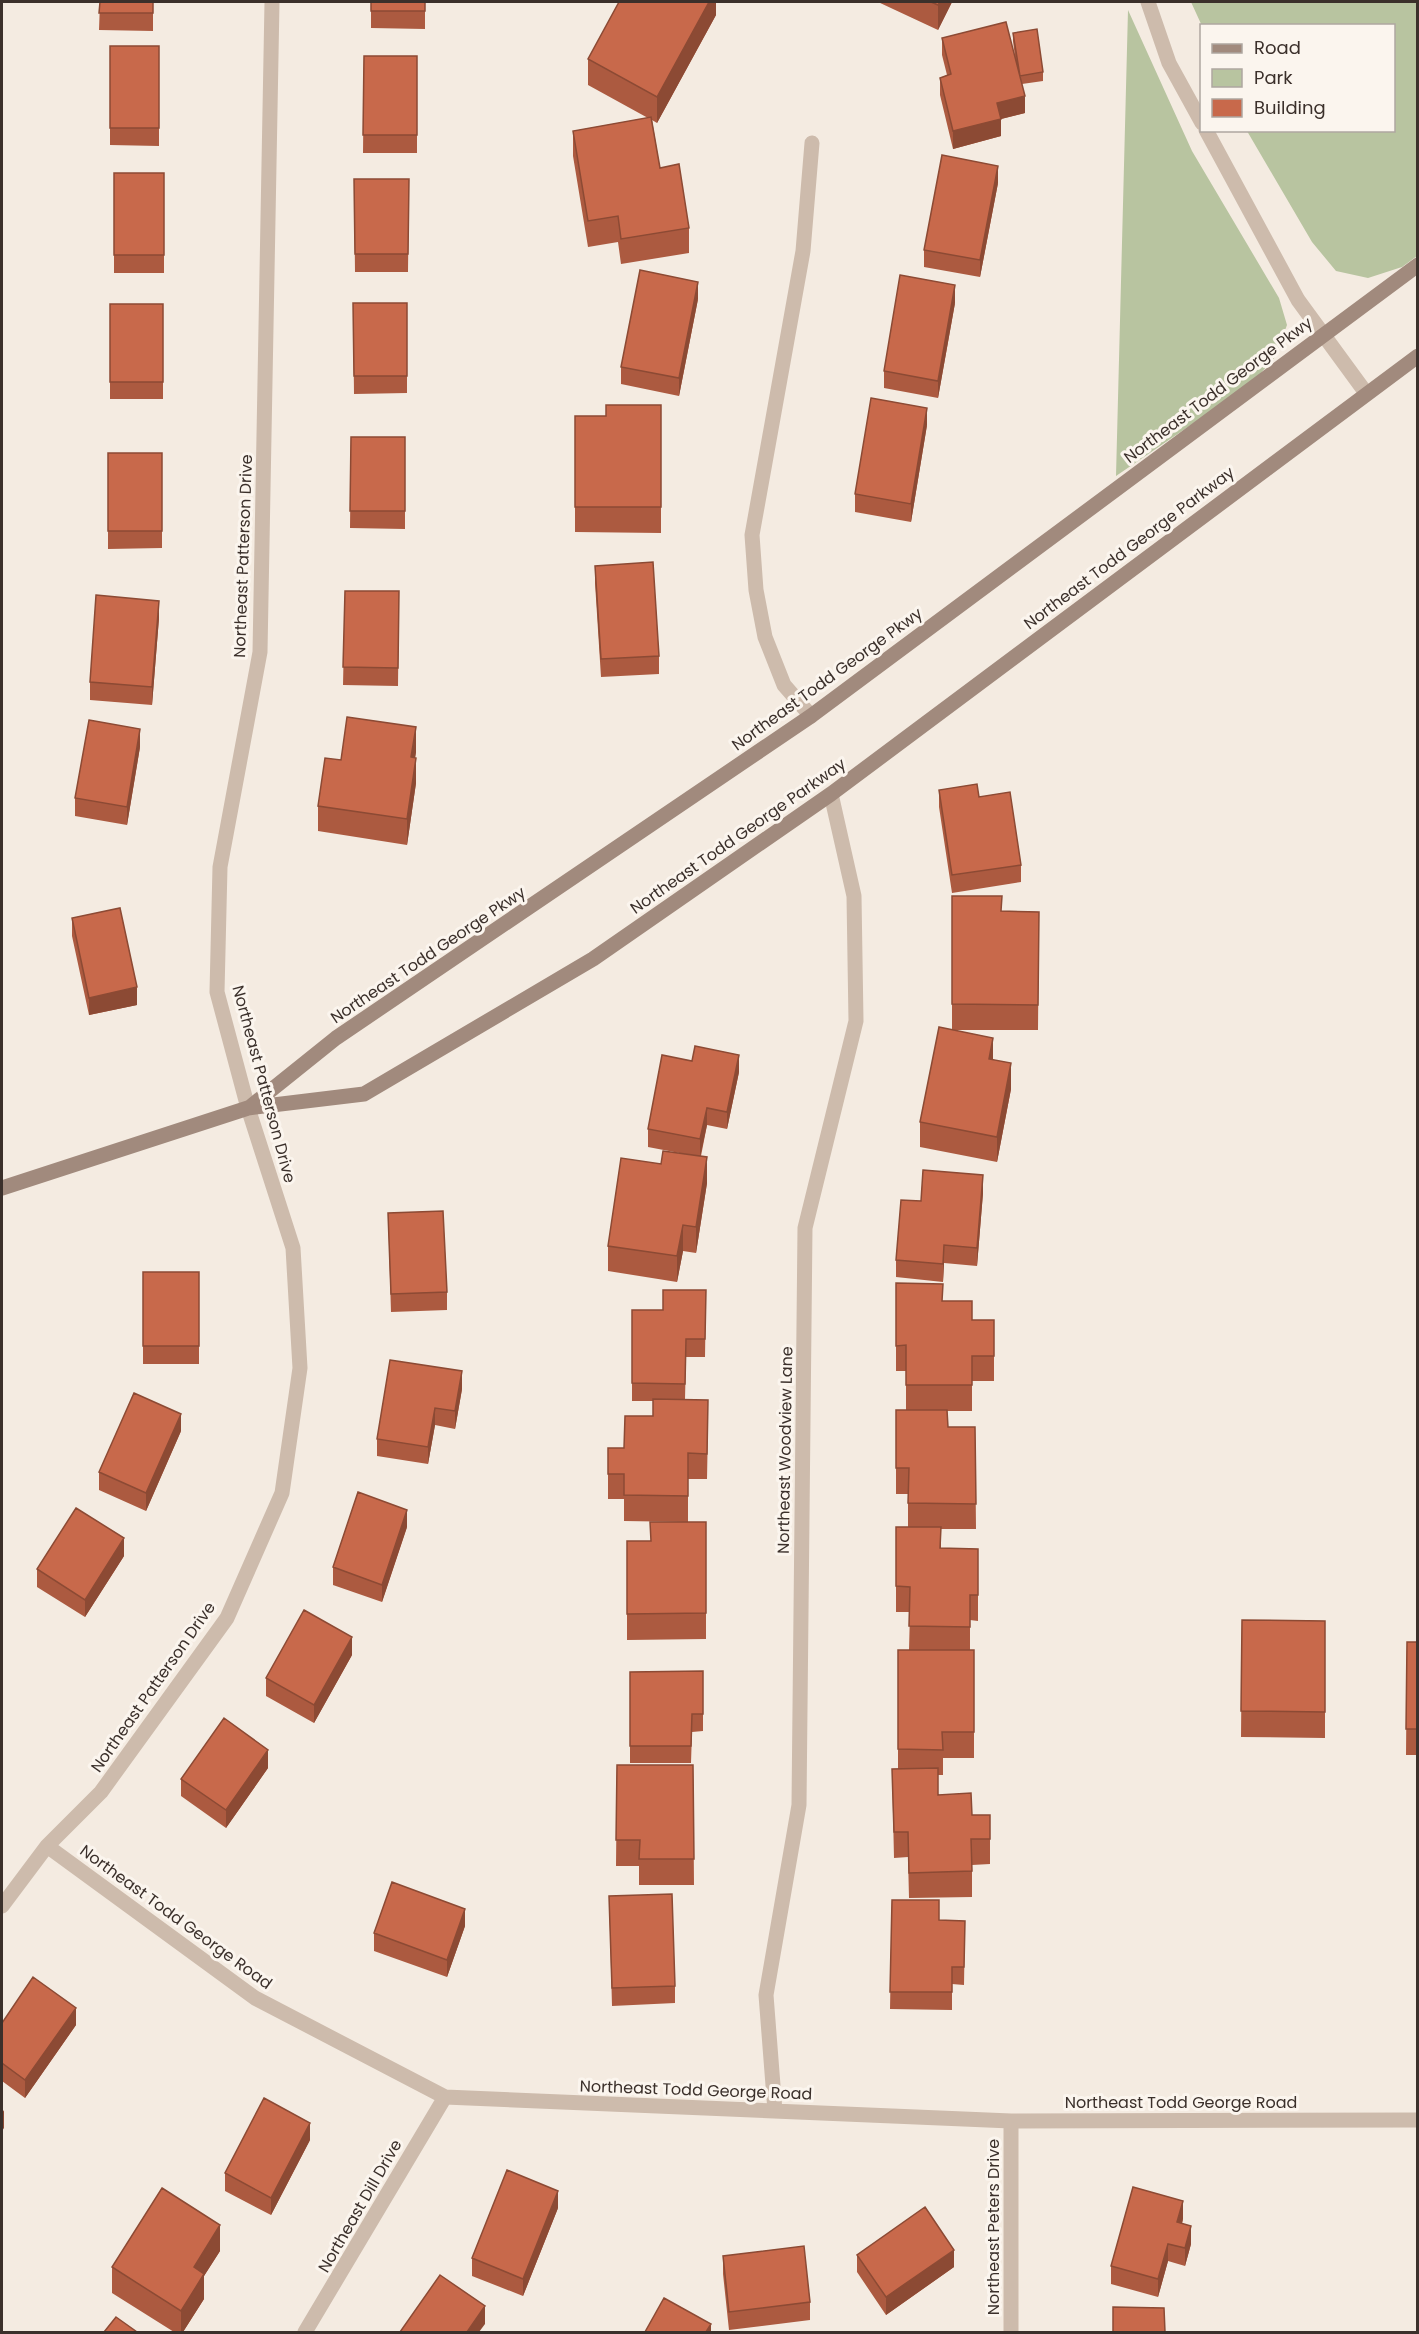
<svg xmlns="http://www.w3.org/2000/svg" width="1419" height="2334" viewBox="0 0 1419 2334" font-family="Poppins,sans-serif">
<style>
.green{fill:#b8c4a0}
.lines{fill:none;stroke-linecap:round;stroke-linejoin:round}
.minor{stroke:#cdbbac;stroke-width:15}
.secondary{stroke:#a18a7d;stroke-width:15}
.wall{fill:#ac5a40}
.shaded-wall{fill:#8c4a34}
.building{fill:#c8694b;stroke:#8c4a34;stroke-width:1.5}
.labels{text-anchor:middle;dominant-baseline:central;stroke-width:6;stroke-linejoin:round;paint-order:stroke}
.street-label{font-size:16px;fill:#3b302b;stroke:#fbf5ee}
</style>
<rect width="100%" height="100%" fill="#f4ebe1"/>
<!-- green -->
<path class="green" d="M1191,2h226v254l-15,11 -34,11 -32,-7 -24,-29 -65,-111 147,-1v-104h-192z
M1128,10l64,141 87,147 8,27 -12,32 -24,27 -135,92z"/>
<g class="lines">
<!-- minor -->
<path class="minor" d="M1148,2l21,61 33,60
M1206,130l92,170 68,93
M811,716l-27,-31 -19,-48 -9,-47 -4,-55 51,-284 9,-108
M47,1846l208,152 190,99 566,24 407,-1
M2,1906l45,-60 54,-54 126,-174 55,-125 18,-125 -7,-120 -45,-140 -31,-116 3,-125 40,-215 12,-650
M775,2111l-9,-116 33,-190 6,-577 51,-207 -2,-125 -23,-102
M305,2332l140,-235
M1011,2332v-211"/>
<!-- secondary -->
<path class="secondary" d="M250,1107l86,-69 475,-322 607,-451
M2,1188l246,-80 116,-14 229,-135 238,-165 587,-438"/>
</g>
<!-- wall -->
<path class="wall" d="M100,2h53v29l-54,-1z
M371,2h54v27l-54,-1z
M716,2v13l-59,108 -5,-3 8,48 29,60v25l-68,11 -3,-22 -30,5 -15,-91v-25l75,-13 -60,-33v-26z
M878,2h74l-14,28z
M1013,33l30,39v9l-21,3 3,29 -24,6v17l-48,13 -13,-54v-17l7,-3 -5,-20v-17l73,19 -2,-16z
M110,46h49v100l-49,-1z
M364,56h53v97h-54z
M114,173h50v100h-50z
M354,179h55l-1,93h-53z
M998,183l-18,94 -56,-10v-17z
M698,299l-19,97 -58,-12v-17z
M353,303h54v90l-53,1z
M955,303l-17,95 -54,-10v-17z
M110,304h53v95h-53z
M661,405v128l-86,-1v-116h31z
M927,425l-16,97 -56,-10v-18z
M351,437h54v92l-55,-1z
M108,453h54v95l-54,1z
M595,566l64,90v18l-58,3 -6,-94z
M345,591h54l-1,95 -55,-1z
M159,618l-7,87 -62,-5v-18z
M140,747l-13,78 -52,-9v-18z
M416,752l-1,6 1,25 -9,62 -89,-14v-25l23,-46z
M939,790l40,7 42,68v17l-69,11 -13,-86z
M952,896l50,15 37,1 -1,118h-86z
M72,918l65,87 -48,10 -17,-79z
M993,1060l18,29 -14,73 -77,-15v-25z
M739,1072l-12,57 -20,-4 -6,31 6,27 -11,70 -13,-2 -6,31 -69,-11v-25l53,-82 29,-9 -42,-8v-18z
M983,1193l-6,73 -33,-3 -1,19 -47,-5v-17l25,-59z
M388,1213l59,79v18l-56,2z
M143,1272h56v92h-56z
M896,1283l47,18 29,19h22v61h-22v30h-25l1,16h27l1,102h-35v19l37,1v72l-8,-1v30h4v108h-31v17h-5v20l34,20h18v49l-18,1v32l-63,1 -1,-41 -14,1 -2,-89h6v-119h11l1,-38h-14v-85h12v-33h-12v-84h10v-39h-10z
M706,1290l-1,67h-19l-1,42 23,26 -1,54h-19v43l-64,-1v-22h-16v-51h16l29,-32v-15h-21v-91h31z
M462,1389l-7,40 -20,-4 -7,39 -51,-8v-17z
M181,1431l-35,80 -47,-21v-18z
M706,1522v117l-79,1v-99h23z
M407,1527l-25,75 -49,-17v-18z
M124,1556l-39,61 -48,-30v-18z
M1242,1620l83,1v117l-84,-1z
M1407,1642h11v113h-12z
M352,1655l-38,68 -48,-27v-18z
M703,1671v60l-11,1 -1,31h-61v-91z
M617,1765h76l1,120h-55v-19h-23z
M268,1768l-42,60 -45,-32v-17z
M609,1896l66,90v17l-63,3z
M892,1900l47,20 26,1 -1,64 -12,-1v26l-62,-1z
M465,1926l-18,51 -73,-26v-18z
M2,2023l74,2 -51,73 -23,-17z
M310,2140l-39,75 -46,-24v-18z
M558,2208l-35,88 -51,-20v-18z
M1183,2219l-1,5 9,20 -6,22 -17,-5 -10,36 -47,-13v-18z
M220,2251l-16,25v23l-21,33h-9l-62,-39v-26z
M857,2255l97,12 -68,48 -29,-43z
M723,2256l87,46v18l-81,10 -6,-56z"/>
<!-- shaded-wall -->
<path class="shaded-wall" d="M709,2h7v13l-59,108v-26z
M940,2h12l-14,28v-25z
M1025,96v17l-24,6v17l-48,13v-18l44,-28z
M998,166v17l-18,94v-17z
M698,282v17l-19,97v-18z
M955,285v18l-17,95v-17z
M927,408v17l-16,97v-18z
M159,601v17l-7,87v-18z
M416,727v25l-5,31v-26z
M140,729v18l-13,78v-18z
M416,758v25l-9,62v-26z
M137,987v18l-48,10v-17z
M993,1038v26l-4,-5z
M739,1055v17l-12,57v-17z
M1011,1063v26l-14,73v-25z
M707,1108v17l-7,32v-18z
M707,1157v26l-11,70v-26z
M983,1175v18l-6,73v-18z
M683,1225v26l-6,31v-26z
M944,1245v18l-1,19v-18z
M462,1371v18l-7,40v-18z
M435,1408v17l-7,39v-17z
M181,1414v17l-35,80v-18z
M407,1510v17l-25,75v-17z
M124,1538v18l-39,61v-17z
M352,1637v18l-38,68v-18z
M268,1750v18l-42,60v-18z
M465,1909v17l-18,51v-17z
M76,2008v17l-51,73v-18z
M4,2110v18l-2,3v-18z
M310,2123v17l-39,75v-17z
M558,2191v17l-35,88v-17z
M1183,2201v18l-6,21v-18z
M220,2225v26l-16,25v23l-21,33h-2v-21l13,-44z
M1191,2226v18l-6,22v-18z
M1168,2244v17l-10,36v-18z
M954,2250v17l-68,48v-18z
M485,2306v18l-6,8h-12z
M711,2324v8h-5z"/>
<!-- building -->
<path class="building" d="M100,2h53v11h-54z
M371,2h54v9h-54z
M619,2h90l-52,95 -69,-38z
M931,2h9l-2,3z
M1006,22l19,74 -28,7 4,16 -48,12 -13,-53 11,-4 -9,-36z
M1037,29l6,43 -23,4 -7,-43z
M110,46h49v82h-49z
M364,56h53v79h-54z
M651,117l9,51 19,-4 10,64 -68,11 -3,-23 -30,5 -15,-90z
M942,155l56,11 -18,94 -56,-10z
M114,173h50v82h-50z
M354,179h55l-1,75h-53z
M640,270l58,12 -19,96 -58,-11z
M900,275l55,10 -17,96 -54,-10z
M353,303h54v73h-53z
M110,304h53v78h-53z
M871,398l56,10 -16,96 -56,-10z
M606,405h55v102h-86v-91h31z
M351,437h54v74h-55z
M108,453h54v78h-54z
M653,562l6,94 -58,3 -6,-93z
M345,591h54l-1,77 -55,-1z
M96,595l63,6 -7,86 -62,-5z
M347,717l69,10 -5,30 5,1 -9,61 -89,-13 7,-48 16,2z
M89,720l51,9 -13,78 -52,-9z
M977,784l2,13 31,-5 11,73 -69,10 -13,-85z
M952,896h50l-1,15 38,1 -1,93 -86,-1z
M120,908l17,79 -48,11 -17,-80z
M939,1027l54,11 -4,21 22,4 -14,74 -77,-15z
M695,1046l44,9 -12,57 -20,-4 -7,31 -52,-10 14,-74 30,6z
M663,1151l44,6 -11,70 -13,-2 -6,31 -69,-10 13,-88 40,6z
M923,1170l60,5 -6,73 -33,-3 -1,19 -47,-4 5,-60 20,1z
M443,1211l4,81 -56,2 -3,-81z
M143,1272h56v74h-56z
M896,1283l47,1 -1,17h30v19h22v36h-22v29h-66v-40l-10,1z
M663,1290h43l-1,49h-19l-1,45 -53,-1v-73h31z
M390,1360l72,11 -7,40 -20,-3 -7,39 -51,-8z
M134,1393l47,21 -35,79 -47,-21z
M653,1399l55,1 -1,54 -19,-1v43l-64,-1v-21h-16v-26h16l1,-32h28z
M896,1410h51l1,17h27l1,77 -68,-1 1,-35h-13z
M358,1492l49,18 -25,75 -49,-18z
M76,1508l48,30 -39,62 -48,-31z
M650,1522h56v91l-79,1v-73h24z
M896,1527h45l-1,21 38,1v46h-8v32l-61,-1 1,-39 -14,-1z
M304,1610l48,27 -38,68 -48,-27z
M1242,1620l83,1v91l-84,-1z
M1407,1642h11v87h-12z
M898,1650h76v82h-32l1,18 -45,-1z
M703,1671v43h-11l-1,32h-61v-74z
M224,1718l44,32 -42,60 -45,-31z
M617,1765h76l1,94h-55l1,-19h-24z
M938,1768v27l33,-2 1,22h18v24h-19l1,32 -63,2 -1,-41h-14l-2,-63z
M392,1882l73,27 -18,51 -73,-27z
M672,1894l3,92 -63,2 -3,-92z
M892,1900h47v20l26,1 -1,46h-12v25h-62z
M33,1977l43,31 -51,72 -23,-17v-40z
M264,2098l46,25 -39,75 -46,-25z
M507,2170l51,21 -35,88 -51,-21z
M1133,2187l50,14 -6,21 14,4 -6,22 -17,-4 -10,35 -47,-13z
M162,2188l58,37 -26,42 10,7 -23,37 -69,-44z
M925,2207l29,43 -68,47 -29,-42z
M804,2246l6,56 -81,10 -6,-56z
M440,2275l45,31 -18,26h-67z
M664,2298l47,26 -5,8h-61z
M1113,2307l51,1 1,24h-52z
M116,2317l21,15h-33z"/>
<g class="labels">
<!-- street labels -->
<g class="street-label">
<text transform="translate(1218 390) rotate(-37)">Northeast Todd George Pkwy</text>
<text transform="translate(1129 548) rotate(-37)">Northeast Todd George Parkway</text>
<text transform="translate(243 556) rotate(-88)">Northeast Patterson Drive</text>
<text transform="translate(827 679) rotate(-36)">Northeast Todd George Pkwy</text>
<text transform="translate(738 836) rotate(-35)">Northeast Todd George Parkway</text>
<text transform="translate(428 955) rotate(-34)">Northeast Todd George Pkwy</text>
<text transform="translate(264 1084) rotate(75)">Northeast Patterson Drive</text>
<text transform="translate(785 1450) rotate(-89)">Northeast Woodview Lane</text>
<text transform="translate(153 1687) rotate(-55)">Northeast Patterson Drive</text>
<text transform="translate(176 1917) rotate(36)">Northeast Todd George Road</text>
<text transform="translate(696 2090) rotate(2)">Northeast Todd George Road</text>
<text x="1181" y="2102">Northeast Todd George Road</text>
<text transform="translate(360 2206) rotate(-60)">Northeast Dill Drive</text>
<text transform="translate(993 2227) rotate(-90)">Northeast Peters Drive</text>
</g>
</g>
<!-- border -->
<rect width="1419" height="2334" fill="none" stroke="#3b302b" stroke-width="6"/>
<!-- legend -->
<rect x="1200" y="24" width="195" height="108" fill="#fbf5ee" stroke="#aea6a0" stroke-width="1.5"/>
<rect x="1212" y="44" width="30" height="9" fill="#a18a7d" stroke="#aea6a0" stroke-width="1.5"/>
<text x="1254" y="54" font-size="18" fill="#3b302b">Road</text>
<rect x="1212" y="69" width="30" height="18" fill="#b8c4a0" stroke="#aea6a0" stroke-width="1.5"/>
<text x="1254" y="84" font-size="18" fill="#3b302b">Park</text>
<rect x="1212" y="99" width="30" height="18" fill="#c8694b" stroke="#aea6a0" stroke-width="1.5"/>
<text x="1254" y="114" font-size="18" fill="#3b302b">Building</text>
</svg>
